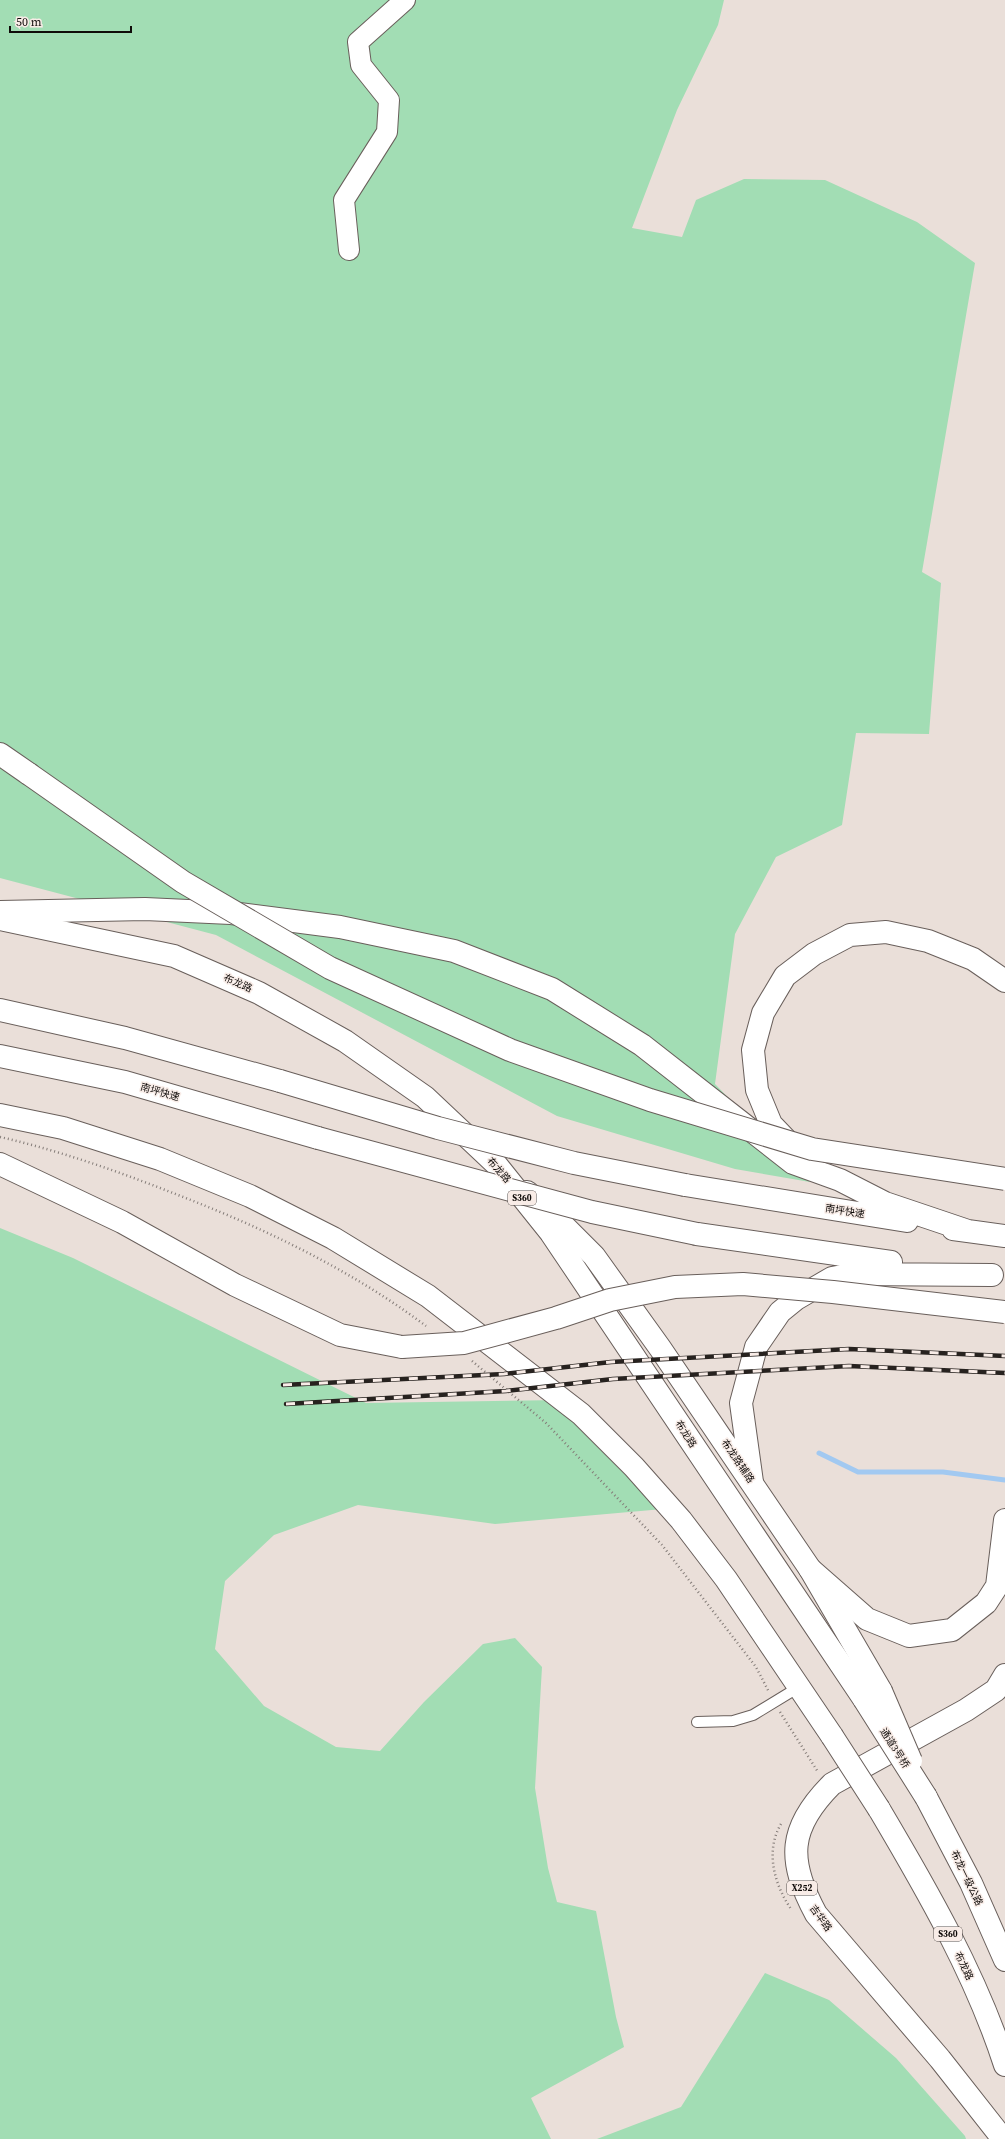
<svg xmlns="http://www.w3.org/2000/svg" width="1005" height="2139" viewBox="0 0 1005 2139" font-family="'Source Serif 4','Noto Sans SC',serif">
<style>
.green{fill:#a2ddb4}
.lines{fill:none;stroke-linecap:round;stroke-linejoin:round}
.stream{stroke:#a2c9f1;stroke-width:5}
.lane-casing{stroke:#695f5b;stroke-width:12}
.street-casing{stroke:#695f5b;stroke-width:22}
.secondary-casing{stroke:#695f5b;stroke-width:24}
.primary-casing{stroke:#695f5b;stroke-width:24}
.highway-casing{stroke:#695f5b;stroke-width:24}
.path{stroke:#847c78;stroke-width:2.5;stroke-dasharray:1 3;stroke-linecap:butt}
.lane{stroke:#fff;stroke-width:10}
.street{stroke:#fff;stroke-width:20}
.secondary{stroke:#fff;stroke-width:22}
.primary{stroke:#fff;stroke-width:22}
.highway{stroke:#fff;stroke-width:22}
.rail-casing{stroke:#27221f;stroke-width:4.5}
.rail{stroke:#f8ece7;stroke-width:3;stroke-dasharray:9;stroke-linecap:butt}
.secondary-bridge-casing{stroke:#695f5b;stroke-width:24;stroke-linecap:butt}
.primary-bridge-casing{stroke:#695f5b;stroke-width:24;stroke-linecap:butt}
.highway-bridge-casing{stroke:#695f5b;stroke-width:24;stroke-linecap:butt}
.secondary-bridge{stroke:#fff;stroke-width:22}
.primary-bridge{stroke:#fff;stroke-width:22}
.highway-bridge{stroke:#fff;stroke-width:22}
.labels{text-anchor:middle;dominant-baseline:central;stroke-width:3;stroke-linejoin:round;paint-order:stroke}
.shield{fill:#f8ece7;stroke:#554e4c;stroke-width:1}
.shield-label{font-size:9px;font-weight:bold;fill:#0f0b09}
.street-label{font-size:10px;fill:#0f0b09;stroke:#f8ece7}
</style>
<rect width="100%" height="100%" fill="#eadfd9"/>
<!-- green -->
<path class="green" d="M0,0h724l-6,25 -41,85 -45,118 50,9 14,-37 48,-21 81,1 92,42 58,41 -53,309 19,11 -12,151 -73,-1 -14,92 -66,32 -41,77 -20,150 95,98 -75,-13 -178,-53 -341,-181 -216,-57z
M0,1228l73,30 293,145 197,-3 100,109 -168,15 -137,-19 -84,30 -49,46 -10,68 49,57 72,41 44,4 44,-49 59,-58 32,-6 27,29 -7,121 13,80 9,34 39,9 20,106 8,30 -93,51 20,41h-551z
M765,1973l64,27 67,58 69,78 1,3h-369l84,-32z"/>
<g class="lines">
<!-- stream -->
<path class="stream" d="M819,1453l39,19h85l62,8"/>
<defs>
<path id="lane" d="M697,1722l36,-1 20,-6 46,-28"/>
<path id="street" d="M349,250l-5,-50 43,-68 2,-32 -28,-35 -3,-23 47,-42"/>
<path id="secondary" d="M527,1192l32,29 35,35 66,92 150,221 71,122"/>
<path id="primary" d="M0,919l174,37 85,37 86,48 80,56 70,66 56,70 313,466
M0,1115l63,13 97,31 90,37 83,42 95,58 153,118 53,53 47,53 45,59 106,157
M810,1569l57,50 42,17 43,-6 34,-27 11,-17 8,-66
M926,1797l45,86 34,77
M879,1809c48,81 97,166 126,256
M1003,2139l-63,-80 -124,-145c-29,-54 -28,-86 16,-130l134,-74 30,-20 9,-15"/>
<path id="highway" d="M0,754l29,20
M0,912l145,-3 86,4 109,14 114,24 98,38 90,56 151,118 47,17 45,23 83,28
M0,1010l125,28 155,43
M0,1056l125,26 193,56
M793,1147l-22,-23 -14,-34 -4,-40 10,-37 22,-37 29,-22 36,-19 36,-3 42,9 45,18 32,22
M0,1164l122,58 113,63 105,50 62,12
M685,1185l222,36
M953,1229l52,7
M697,1234l194,28
M752,1482l-11,-79 15,-56 24,-35 16,-13 36,-21 21,-4 139,1"/>
</defs>
<!-- lane casing -->
<use href="#lane" class="lane-casing"/>
<!-- street casing -->
<use href="#street" class="street-casing"/>
<!-- secondary casing -->
<use href="#secondary" class="secondary-casing"/>
<!-- primary casing -->
<use href="#primary" class="primary-casing"/>
<!-- highway casing -->
<use href="#highway" class="highway-casing"/>
<!-- path -->
<path class="path" d="M0,1137c61,14 120,35 178,58 88,34 173,75 248,131
M472,1361l74,62 116,122 94,122 13,25
M780,1712l38,60
M781,1824c-16,27 -7,60 10,85"/>
<!-- lane -->
<use href="#lane" class="lane"/>
<!-- street -->
<use href="#street" class="street"/>
<!-- secondary -->
<use href="#secondary" class="secondary"/>
<!-- primary -->
<use href="#primary" class="primary"/>
<!-- highway -->
<use href="#highway" class="highway"/>
<defs>
<path id="rail" d="M283,1385l221,-11 107,-12 238,-13 156,7
M286,1404l220,-13 107,-12 236,-13 156,7"/>
</defs>
<!-- rail casing -->
<use href="#rail" class="rail-casing"/>
<!-- rail -->
<use href="#rail" class="rail"/>
<defs>
<path id="secondary-bridge" d="M881,1691l30,70"/>
<path id="primary-bridge" d="M864,1699l62,98
M832,1736l47,73"/>
<path id="highway-bridge" d="M29,774l154,108 147,86 180,82 140,50 162,49 193,30
M280,1081l158,47 136,35 111,22
M318,1138l274,74 105,22
M402,1347l62,-4 92,-25 54,-18 65,-13 68,-3 90,8 172,20"/>
</defs>
<!-- secondary-bridge casing -->
<use href="#secondary-bridge" class="secondary-bridge-casing"/>
<!-- primary-bridge casing -->
<use href="#primary-bridge" class="primary-bridge-casing"/>
<!-- highway-bridge casing -->
<use href="#highway-bridge" class="highway-bridge-casing"/>
<!-- secondary-bridge -->
<use href="#secondary-bridge" class="secondary-bridge"/>
<!-- primary-bridge -->
<use href="#primary-bridge" class="primary-bridge"/>
<!-- highway-bridge -->
<use href="#highway-bridge" class="highway-bridge"/>
</g>
<g class="labels">
<!-- shield labels -->
<g class="shield">
<rect x="508" y="1191" width="28" height="14" rx="3"/>
<rect x="787" y="1881" width="30" height="14" rx="3"/>
<rect x="934" y="1927" width="28" height="14" rx="3"/>
</g>
<g class="shield-label">
<text x="522" y="1198">S360</text>
<text x="802" y="1888">X252</text>
<text x="948" y="1934">S360</text>
</g>
<!-- street labels -->
<g class="street-label">
<text transform="translate(238 983) rotate(23)">布龙路</text>
<text transform="translate(160 1092) rotate(16)">南坪快速</text>
<text transform="translate(499 1170) rotate(49)">布龙路</text>
<text transform="translate(845 1211) rotate(9)">南坪快速</text>
<text transform="translate(686 1434) rotate(57)">布龙路</text>
<text transform="translate(738 1461) rotate(56)">布龙路辅路</text>
<text transform="translate(895 1748) rotate(57)">通道3号桥</text>
<text transform="translate(967 1878) rotate(64)">布龙一级公路</text>
<text transform="translate(821 1918) rotate(54)">吉华路</text>
<text transform="translate(964 1966) rotate(64)">布龙路</text>
</g>
</g>
<!-- scale -->
<path d="M10 26v6h121v-6" fill="none" stroke="#0f0b09" stroke-width="2"/>
<text x="16" y="26" font-size="12" fill="#0f0b09" stroke="#f8ece7" stroke-width="3" paint-order="stroke">50 m</text>
</svg>
